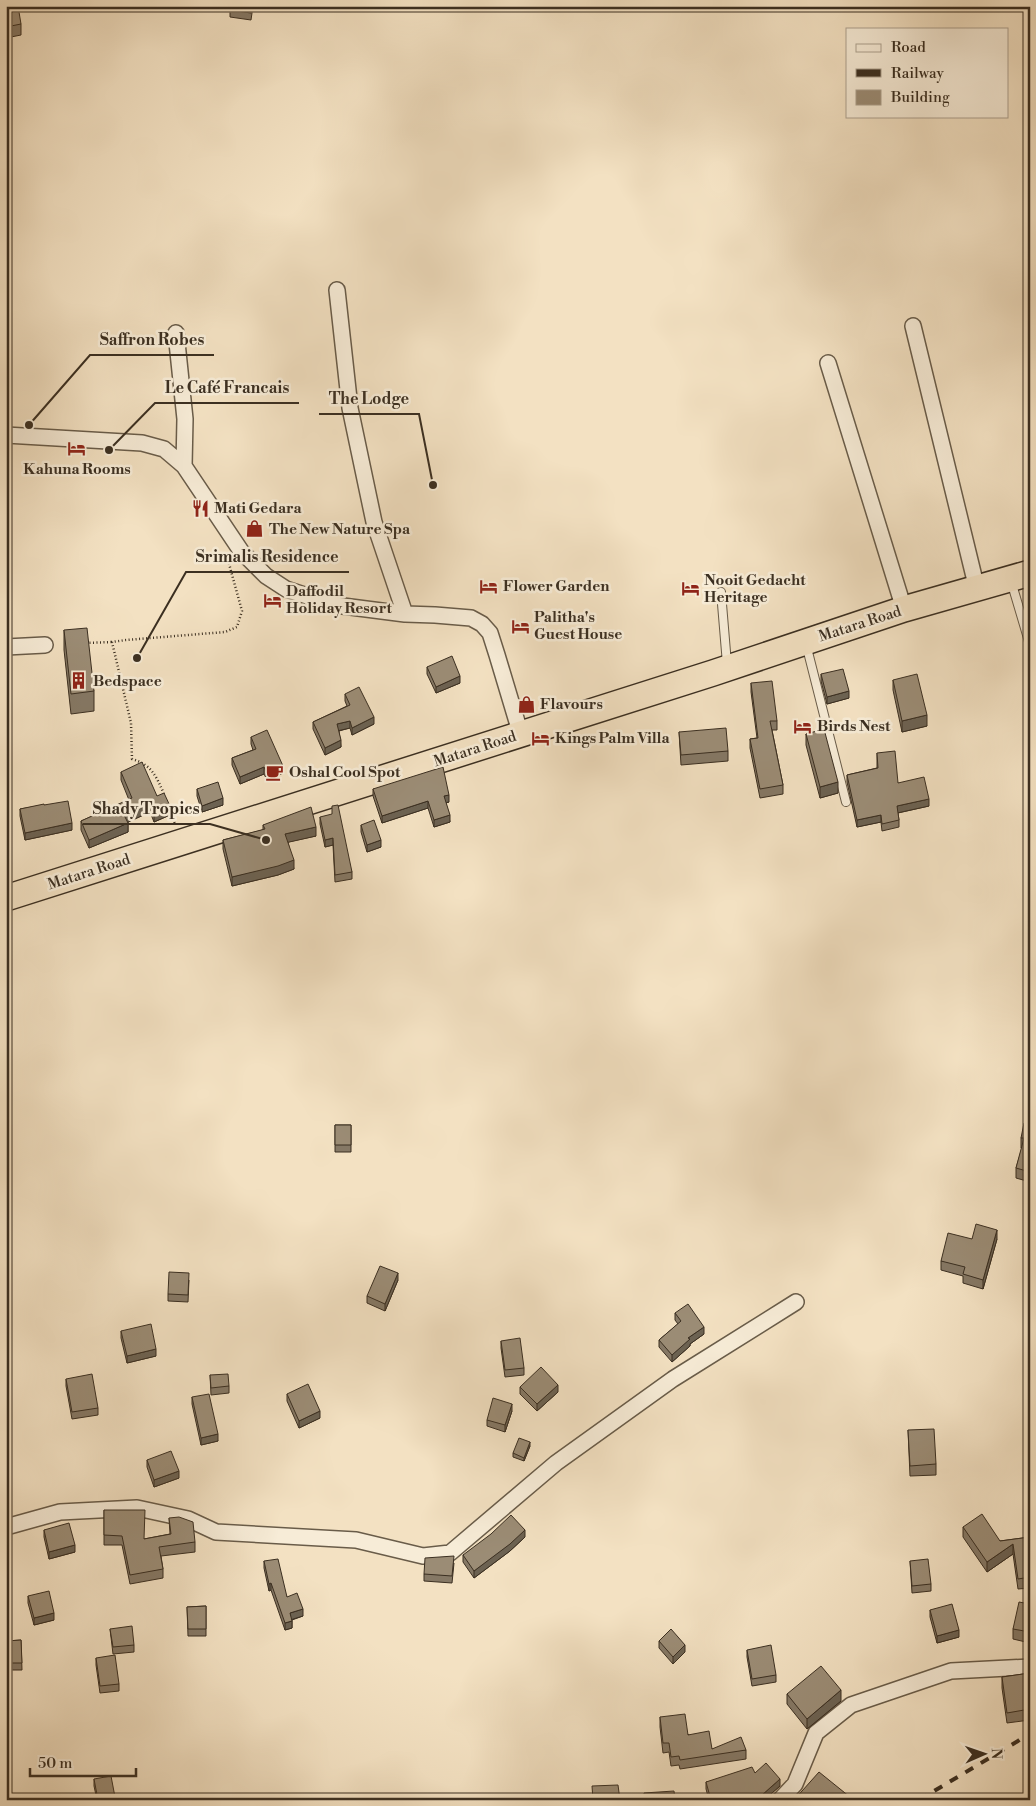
<svg xmlns="http://www.w3.org/2000/svg" width="1036" height="1806" viewBox="0 0 1036 1806" font-family="'Libre Bodoni',serif">
<style>
.lines{fill:none;stroke-linecap:round;stroke-linejoin:round}
.service-casing{stroke:#695c49;stroke-width:10}
.minor-casing{stroke:#695c49;stroke-width:18}
.trunk-casing{stroke:#3b2f21;stroke-width:28}
.path{stroke:#3b2f21;stroke-width:2.5;stroke-dasharray:1 2.5;stroke-linecap:butt}
.service{stroke:#f7ecd7;stroke-width:8}
.minor{stroke:#f7ecd7;stroke-width:15}
.trunk{stroke:#f3e1c2;stroke-width:25}
.rail{stroke:#3b2f21;stroke-width:4;stroke-dasharray:9 9;stroke-linecap:butt}
.wall{fill:#857865;stroke:#3b2f21}
.shaded-wall{fill:#6c6252;stroke:#3b2f21}
.building{fill:#9b8c75;stroke:#3b2f21}
.labels{text-anchor:middle;dominant-baseline:central;stroke-width:5;stroke-linejoin:round;paint-order:stroke}
.poi-label{font-size:15px;font-weight:bold;fill:#3b2f21;stroke:#f7ecd7;text-anchor:start}
.street-label{font-size:15px;fill:#3b2f21;stroke:#f7ecd7}
.leader{fill:none;stroke:#3b2f21;stroke-width:2}
.callout-dot{fill:#3b2f21;stroke:#f7ecd7;stroke-width:2}
.callout-label{font-size:16px;text-anchor:middle;font-weight:bold;fill:#3b2f21;stroke:#f7ecd7;stroke-width:5;stroke-linejoin:round;paint-order:stroke}
</style>
<rect width="100%" height="100%" fill="#f3e1c2"/>
<filter id="stains"><feTurbulence type="fractalNoise" baseFrequency=".004" numOctaves="4"/><feColorMatrix values="0 0 0 0 .2 0 0 0 0 .09 0 0 0 0 .02 0 0 0 .5 -.17"/></filter>
<radialGradient id="worn" r=".72"><stop offset=".6" stop-color="#630" stop-opacity="0"/><stop offset="1" stop-color="#630" stop-opacity=".3"/></radialGradient>
<g class="lines">
<defs>
<path id="service" d="M1011,581l19,64
M721,592l6,72
M806,644l40,158"/>
<path id="minor" d="M337,290l13,118 24,114 31,92
M913,326l64,263
M176,333l9,86 -1,47
M828,363l76,246
M6,435l136,8 22,6 20,17 57,85 25,25 20,13 49,16 70,9 30,1 36,3 11,6 8,9 7,22 24,80
M6,647l39,-2
M6,1527l54,-15 77,-4 51,11 28,13 140,8 67,16 27,-3 106,-90 117,-84 123,-77
M780,1800l15,-16 21,-51 35,-28 100,-34 79,-4"/>
<path id="trunk" d="M6,898l707,-225 191,-64 126,-36"/>
</defs>
<!-- service casing -->
<use href="#service" class="service-casing"/>
<!-- minor casing -->
<use href="#minor" class="minor-casing"/>
<!-- trunk casing -->
<use href="#trunk" class="trunk-casing"/>
<!-- path -->
<path class="path" d="M86,643l26,-1
M164,794c-8,-18 -12,-29 -32,-35l-1,-36 -19,-81 14,-2 99,-8 12,-5 5,-16 -14,-51
M169,809l6,15"/>
<!-- service -->
<use href="#service" class="service"/>
<!-- minor -->
<use href="#minor" class="minor"/>
<!-- trunk -->
<use href="#trunk" class="trunk"/>
<!-- rail -->
<path class="rail" d="M919,1800l99,-59 12,-9"/>
</g>
<!-- wall -->
<path class="wall" d="M6,6l15,18v11l-15,3z
M230,6h23l-2,14 -21,-3z
M64,630l30,61v20l-23,3 -7,-64z
M427,667l33,16 -24,10 -9,-19z
M821,674l28,24 -22,6 -6,-23z
M893,680l34,46 -25,6 -9,-42z
M751,683l26,38v9h-5l11,55v9l-23,4 -10,-50v-9l7,-1 -6,-46z
M345,694l29,30 -22,11 -2,-7 -11,3 2,16 -16,8 -12,-26v-7l34,-16 -2,-5z
M679,732l49,19v10l-47,4z
M806,734l32,59 -18,5 -14,-53z
M251,737l32,36 -16,7 -3,-6 -24,10 -8,-19v-7l21,-8 -2,-6z
M877,753l21,30 31,23 -31,7 1,7v7l-17,4 -1,-9 -24,5 -10,-45v-7l30,-7z
M121,772l36,24 13,19 -16,7 -4,-10 -22,10v10l-39,16 -8,-18v-9l48,-21 -8,-20z
M197,789l26,16 -21,7 -5,-16z
M373,789l76,13 -3,1 4,19 -16,5 -6,-19 -46,15 -9,-27z
M44,805l28,25 -47,10 -5,-24v-7z
M320,817l32,55v7l-17,3 -2,-37 -8,2 -5,-23z
M263,825l53,11 -28,6 6,27 -16,6 -46,11 -9,-37v-9l40,-10z
M361,825l20,22 -14,5 -6,-20z
M335,1125h16v27h-16z
M1030,1125v57l-14,-4v-10l6,-20h-1v-10z
M972,1239h25l-14,50 -20,-6v-7l-22,-6v-9z
M189,1280l-1,22 -20,-1v-7z
M398,1280l-13,31 -18,-8v-7z
M675,1313l29,21 -14,10v2l-18,16 -13,-15v-7l19,-16 -3,-4z
M121,1331l35,25 -29,7 -6,-25z
M501,1341l23,27v7l-19,2 -4,-29z
M210,1375l19,11v7l-18,2z
M66,1379l32,29v7l-26,4 -6,-33z
M520,1387l38,5 -21,19 -17,-17z
M287,1394l33,24 -21,10 -12,-27z
M192,1397l26,44 -17,4 -9,-41z
M512,1411l-7,21 -18,-6v-6z
M908,1430l28,34v11l-26,1z
M530,1446l-6,15 -11,-4v-4z
M147,1460l32,18 -25,9 -7,-20z
M104,1510l40,29 26,-5 -1,-16 26,24v10l-34,4 2,13v9l-33,6 -8,-39h-18z
M963,1527l37,14 30,-4v51l-12,1 -5,-35 -26,18 -24,-35z
M44,1530l31,22 -26,7 -5,-22z
M525,1537l-15,14 -36,27 -11,-16v-7z
M264,1561l23,36 16,19 -11,4v8l-7,2 -14,-40 -2,1 -5,-23z
M910,1561l21,23v7l-19,2z
M454,1563l-2,20 -28,-2v-7z
M28,1596l26,24 -20,5 -6,-22z
M1030,1604v39l-17,-4v-10z
M206,1606v30h-18l-1,-29z
M930,1610l29,27 -22,6 -7,-26z
M110,1629l24,16v7l-21,2z
M21,1640l1,30h-16v-29z
M659,1641l26,11 -12,12 -14,-16z
M747,1650l29,25v7l-24,4 -5,-29z
M96,1658l23,26v7l-19,2 -4,-28z
M1030,1673v47l-23,3 -5,-35v-11z
M787,1694l54,7 -34,28 -20,-25z
M660,1717l52,32 34,1v9l-66,10 -1,-4 -8,1 -2,-14 -6,1 -3,-26z
M755,1773l25,13 -16,14h-55l-3,-11v-7z
M94,1779l21,18v3h-18l-3,-14z"/>
<!-- shaded-wall -->
<path class="shaded-wall" d="M460,676v7l-24,10v-6z
M849,691v7l-22,6v-7z
M927,715v11l-25,6v-11z
M374,717v7l-22,11v-7z
M350,721v7l-13,3v-7z
M341,740v7l-16,8v-7z
M283,766v7l-16,7v-7z
M264,767v7l-24,10v-7z
M838,782v11l-18,5v-11z
M449,795v7l-5,1v-7z
M223,798v7l-21,7v-6z
M929,799v7l-32,7v-7z
M428,801v7l-46,15v-7z
M150,804v8l-26,12v-9z
M170,806v9l-16,7v-9z
M450,815v7l-16,5v-7z
M881,815v7l-24,5v-7z
M72,823v7l-47,10v-7z
M128,823v9l-39,16v-8z
M316,827v9l-31,7v-9z
M333,838v7l-8,2v-7z
M381,840v7l-14,5v-7z
M294,860v9l-16,6 -46,11v-9z
M997,1230v9l-14,50v-9z
M398,1273v7l-13,31v-7z
M704,1327v7l-14,10v2l-18,16v-7l16,-17z
M156,1349v7l-29,7v-7z
M558,1385v7l-21,19v-7z
M512,1404v7l-7,21v-7z
M320,1411v7l-21,10v-7z
M218,1434v7l-17,4v-7z
M530,1442v4l-6,15v-3z
M179,1471v7l-25,9v-7z
M525,1530v7l-15,14 -36,27v-7z
M1013,1544v10l-26,18v-10z
M75,1545v7l-26,7v-7z
M271,1583v7l-2,1v-7z
M303,1609v7l-13,4v-7z
M54,1613v7l-20,5v-7z
M292,1621v7l-7,2v-7z
M959,1630v7l-22,6v-7z
M685,1645v7l-12,12v-7z
M841,1690v11l-34,28v-10z
M780,1779v7l-16,14 -2,-5z"/>
<!-- building -->
<path class="building" d="M6,6h12l3,18 -15,3z
M230,6h22l-1,7 -21,-3z
M87,628l7,63 -23,3 -7,-64z
M452,656l8,20 -24,11 -9,-20z
M843,669l6,22 -22,6 -6,-23z
M917,674l10,41 -25,6 -9,-41z
M772,681l5,40h-7l13,64 -23,4 -10,-50 8,-1 -7,-55z
M359,687l15,30 -22,11 -2,-7 -13,3 4,16 -16,8 -12,-26 37,-17 -5,-11z
M726,728l2,23 -47,4 -2,-23z
M824,729l14,53 -18,5 -14,-53z
M267,730l16,36 -16,7 -3,-6 -24,10 -8,-19 24,-9 -5,-12z
M895,751l3,32 26,-6 5,22 -32,7 2,14 -17,4 -1,-9 -24,5 -10,-45 31,-7 -1,-15z
M142,762l15,34 7,-3 6,13 -16,7 -4,-9 -26,11 4,8 -39,17 -8,-19 51,-23 -11,-26z
M443,767l6,28 -5,1 6,19 -16,5 -6,-19 -46,15 -9,-27z
M218,782l5,16 -21,8 -5,-17z
M68,801l4,22 -47,10 -5,-24 24,-5v1z
M338,805l14,67 -17,3 -2,-37 -8,2 -5,-23 12,-3v-8z
M311,807l5,20 -31,7 9,26 -16,6 -46,11 -9,-37 42,-11 -2,-4z
M374,820l7,20 -14,5 -6,-20z
M1024,1123l6,2v47l-14,-4 8,-30h-3z
M335,1125h16v20h-16z
M976,1224l21,6 -14,50 -20,-6 2,-7 -24,-6 7,-28 24,6z
M380,1266l18,7 -13,31 -18,-8z
M169,1272l20,1 -1,22 -20,-1z
M688,1304l16,23 -16,11 2,1 -18,16 -13,-15 22,-19 -6,-8z
M151,1324l5,25 -29,7 -6,-25z
M520,1338l4,30 -19,2 -4,-29z
M541,1367l17,18 -21,19 -17,-17z
M92,1374l6,34 -26,4 -6,-33z
M228,1374l1,12 -18,2 -1,-13z
M308,1384l12,27 -21,10 -12,-27z
M209,1394l9,40 -17,4 -9,-41z
M493,1398l19,6 -7,21 -18,-5z
M934,1429l2,35 -26,2 -2,-36z
M519,1438l11,4 -6,16 -11,-5z
M171,1451l8,20 -25,9 -7,-20z
M104,1510h41l-1,29 27,-5 -2,-16 10,-1 14,5 2,20 -36,5 4,22 -33,6 -8,-39 -18,-1z
M982,1514l18,27 30,-4v40l-12,2 -5,-35 -26,18 -24,-35z
M511,1515l14,15 -15,14 -36,27 -11,-16 28,-21z
M69,1523l6,22 -26,7 -5,-22z
M454,1556l-2,20 -28,-2 1,-16z
M278,1559l9,38 10,-4 6,16 -13,4 2,8 -7,2 -14,-40 -2,1 -5,-23z
M928,1559l3,25 -19,2 -2,-25z
M49,1591l5,22 -20,5 -6,-22z
M1019,1602l11,2v28l-17,-3z
M952,1604l7,26 -22,6 -7,-26z
M206,1606v23h-18l-1,-22z
M132,1626l2,19 -21,2 -3,-18z
M671,1629l14,16 -12,12 -14,-16z
M21,1640l1,23h-16v-22z
M771,1645l5,30 -24,4 -5,-29z
M115,1655l4,29 -19,2 -4,-28z
M821,1666l20,24 -34,29 -20,-25z
M1030,1673v36l-23,4 -5,-36z
M685,1714l3,21 21,-4 3,18 29,-12 5,13 -66,10 -1,-4 -8,1 -2,-14h-6l-3,-26z
M766,1763l14,16 -18,16 2,5h-53l-5,-18 46,-15 3,6z
M819,1772l31,25 -2,3h-54z
M111,1776l4,21 -17,3 -4,-21z
M618,1785l2,15h-27l-1,-14z
M674,1791l1,9h-31v-7z"/>
<!-- icons -->
<defs>
<symbol id="hotel-bare" viewBox="-9 -9 18 18"><path d="M-6-4.5h1.5V1H6V5H4.5V3h-9V5H-6ZM-4 0a1.8 1.8 0 1 1 3.6 0ZM.5 0V-2.5h3Q6-2.5 6 0Z" fill="#8f2418" stroke="#f7ecd7" stroke-width="2.5" paint-order="stroke"/></symbol>
<symbol id="restaurant-bare" viewBox="-9 -9 18 18"><path d="M-5-6h1v4h1v-4h1v4h1v-4h1v5L-1.5 .5V6h-2V.5L-5-1ZM5-6V6H3V1.5H1.5Q1.5-4 5-6Z" fill="#8f2418" stroke="#f7ecd7" stroke-width="2.5" paint-order="stroke"/></symbol>
<symbol id="shop-bare" viewBox="-9 -9 18 18"><path d="M-5-2.5h2.3a2.7 3.5 0 0 1 5.4 0H5L5.5 6h-11ZM-1.5-2.5h3a1.5 2.3 0 0 0-3 0Z" fill="#8f2418" stroke="#f7ecd7" stroke-width="2.5" paint-order="stroke"/></symbol>
<symbol id="building-bare" viewBox="-9 -9 18 18"><path d="M-4-6H4V6H1V3H-1V6H-4ZM-2.5-4.3h1.7v1.8h-1.7ZM.8-4.3h1.7v1.8H.8ZM-2.5-1h1.7V.8h-1.7ZM.8-1h1.7V.8H.8Z" fill="#8f2418" stroke="#f7ecd7" stroke-width="2.5" paint-order="stroke"/></symbol>
<symbol id="cafe-bare" viewBox="-9 -9 18 18"><path d="M-5.5-4.5H6V0H3Q3 3.5 0 3.5H-2.5Q-5.5 3.5-5.5 0ZM3-3.2v2h1.7v-2ZM-6 4.5H4V6H-6Z" fill="#8f2418" stroke="#f7ecd7" stroke-width="2.5" paint-order="stroke"/></symbol>
</defs>
<g fill-rule="evenodd">
<use href="#hotel-bare" x="64" y="436" width="25" height="25"/>
<use href="#restaurant-bare" x="188" y="496" width="25" height="25"/>
<use href="#shop-bare" x="242" y="516" width="25" height="25"/>
<use href="#hotel-bare" x="476" y="574" width="25" height="25"/>
<use href="#hotel-bare" x="678" y="576" width="25" height="25"/>
<use href="#hotel-bare" x="260" y="588" width="25" height="25"/>
<use href="#hotel-bare" x="508" y="614" width="25" height="25"/>
<use href="#building-bare" x="66" y="668" width="25" height="25"/>
<use href="#shop-bare" x="514" y="692" width="25" height="25"/>
<use href="#hotel-bare" x="790" y="714" width="25" height="25"/>
<use href="#hotel-bare" x="528" y="726" width="25" height="25"/>
<use href="#cafe-bare" x="262" y="760" width="25" height="25"/>
</g>
<g class="labels">
<!-- poi labels -->
<g class="poi-label">
<text x="77" y="469" text-anchor="middle">Kahuna Rooms</text>
<text x="214" y="508">Mati Gedara</text>
<text x="269" y="529">The New Nature Spa</text>
<text x="704" y="580">Nooit Gedacht<tspan x="704" dy="17">Heritage</tspan></text>
<text x="503" y="586">Flower Garden</text>
<text x="286" y="591">Daffodil<tspan x="286" dy="17">Holiday Resort</tspan></text>
<text x="534" y="617">Palitha's<tspan x="534" dy="17">Guest House</tspan></text>
<text x="93" y="681">Bedspace</text>
<text x="540" y="704">Flavours</text>
<text x="817" y="726">Birds Nest</text>
<text x="555" y="738">Kings Palm Villa</text>
<text x="289" y="772">Oshal Cool Spot</text>
</g>
<!-- street labels -->
<g class="street-label">
<text transform="translate(860 624) rotate(-18)">Matara Road</text>
<text transform="translate(475 749) rotate(-18)">Matara Road</text>
<text transform="translate(89 872) rotate(-18)">Matara Road</text>
</g>
</g>
<!-- callouts -->
<path class="leader" d="M29 425L90 355H214M109 450L155 403H299M433 485L419 414H319M137 658L186 572H349M266 840L210 824H83"/>
<g class="callout-dot">
<circle cx="29" cy="425" r="5"/>
<circle cx="109" cy="450" r="5"/>
<circle cx="433" cy="485" r="5"/>
<circle cx="137" cy="658" r="5"/>
<circle cx="266" cy="840" r="5"/>
</g>
<g class="callout-label">
<text x="152" y="345">Saffron Robes</text>
<text x="227" y="393">Le Café Francais</text>
<text x="369" y="404">The Lodge</text>
<text x="267" y="562">Srimalis Residence</text>
<text x="146" y="814">Shady Tropics</text>
</g>
<!-- margin -->
<rect width="1036" height="1806" fill="none" stroke="#f3e1c2" stroke-width="25"/>
<rect x="8" y="8" width="1021" height="1791" fill="none" stroke="#3b2f21" stroke-width="2.5"/>
<rect x="12" y="12" width="1011" height="1781" fill="none" stroke="#3b2f21"/>
<!-- legend -->
<rect x="846" y="28" width="162" height="90" fill="#f7ecd7" stroke="#aca08e"/>
<rect x="856" y="44" width="25" height="8" fill="#f7ecd7" stroke="#aca08e"/>
<text x="891" y="52" font-size="15" fill="#3b2f21">Road</text>
<rect x="856" y="69" width="25" height="8" fill="#3b2f21" stroke="#aca08e"/>
<text x="891" y="78" font-size="15" fill="#3b2f21">Railway</text>
<rect x="856" y="90" width="25" height="15" fill="#9b8c75" stroke="#aca08e"/>
<text x="891" y="102" font-size="15" fill="#3b2f21">Building</text>
<!-- north arrow -->
<g transform="translate(984 1754) rotate(88)" stroke="#f7ecd7" stroke-width="4" paint-order="stroke">
<path d="M0-4L9 19L0 12L-9 19Z" fill="#3b2f21"/>
<text y="-8" font-size="14" font-weight="bold" text-anchor="middle" fill="#3b2f21">N</text>
</g>
<!-- scale -->
<path d="M30 1768v8h106v-8" fill="none" stroke="#3b2f21" stroke-width="2.5"/>
<text x="38" y="1768" font-size="15" fill="#3b2f21" stroke="#f7ecd7" stroke-width="4" paint-order="stroke">50 m</text>
<rect width="100%" height="100%" filter="url(#stains)"/>
<rect width="100%" height="100%" fill="url(#worn)"/>
</svg>
